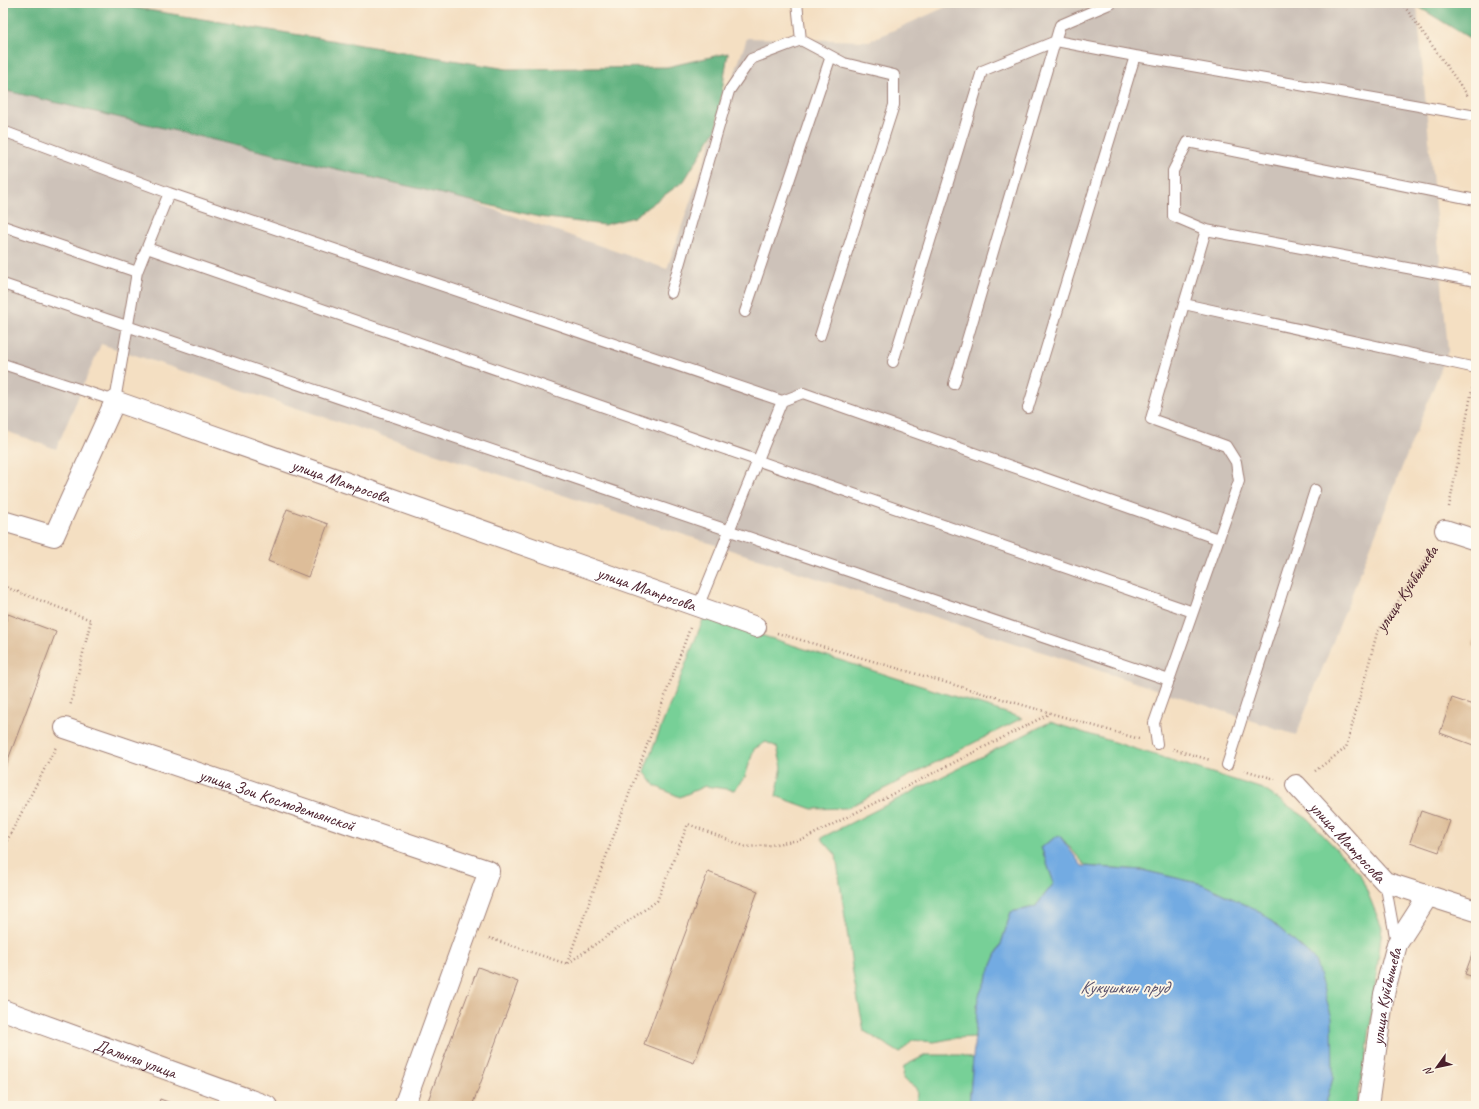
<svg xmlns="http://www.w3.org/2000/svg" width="1479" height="1109" viewBox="0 0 1479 1109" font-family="Caveat,sans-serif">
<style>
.industrial{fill:#cdc2b9}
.green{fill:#77d097;stroke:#607861}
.forest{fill:#61b280;stroke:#566856}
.water{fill:#73abe2;stroke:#5e6586}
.building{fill:#ddbd99}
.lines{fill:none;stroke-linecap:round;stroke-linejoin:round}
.service-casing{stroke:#9f7f76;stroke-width:12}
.minor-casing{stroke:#9f7f76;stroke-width:22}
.path{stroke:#9f7f76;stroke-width:2.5;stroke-dasharray:1 3;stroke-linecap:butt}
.service{stroke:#fff;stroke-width:10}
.minor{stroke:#fff;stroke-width:20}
.labels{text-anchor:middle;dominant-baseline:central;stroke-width:4;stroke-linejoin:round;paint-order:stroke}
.street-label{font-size:17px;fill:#4a1f2b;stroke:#fcf5e5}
.water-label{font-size:18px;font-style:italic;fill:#58506b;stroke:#fcf5e5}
</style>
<rect width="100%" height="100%" fill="#fcf5e5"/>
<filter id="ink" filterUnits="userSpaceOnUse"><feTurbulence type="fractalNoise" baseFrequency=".025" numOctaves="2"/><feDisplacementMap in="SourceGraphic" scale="8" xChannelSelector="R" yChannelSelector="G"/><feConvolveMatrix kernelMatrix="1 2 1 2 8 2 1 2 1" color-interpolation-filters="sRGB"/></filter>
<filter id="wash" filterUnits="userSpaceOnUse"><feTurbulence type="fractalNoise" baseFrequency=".012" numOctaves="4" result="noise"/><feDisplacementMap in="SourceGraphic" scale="16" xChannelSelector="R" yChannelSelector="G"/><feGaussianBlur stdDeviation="0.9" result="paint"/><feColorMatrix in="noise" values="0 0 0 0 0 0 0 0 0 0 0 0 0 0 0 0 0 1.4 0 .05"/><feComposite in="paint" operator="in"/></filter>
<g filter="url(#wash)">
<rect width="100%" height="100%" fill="#f4dfc2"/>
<!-- industrial -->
<path class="industrial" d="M955,3h459l3,3 31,345 -152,384 -1195,-391 -45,105 -53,-19v-390l664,229 80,-231 122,3z"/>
<!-- green -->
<path class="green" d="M704,617l318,101 -175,90 -35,1 -36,-13 6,-29 -5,-20 -11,-5 -12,7 -9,28 -11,13 -29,-4 -25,11 -25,-11 -11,-15z
M1050,722l213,67 45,30 52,55 22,54 -15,124 -11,54h-31l8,-28 -18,-118 -54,-48 -59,-28 -60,-14 -56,-4 -27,-31 -18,12 13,36 -19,24 -24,5 -10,32 -23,54 -3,39 -20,1 -21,4 -22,-2 -12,13 -36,-22 -10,-51 -18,-125 -15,-17z
M926,1055h35l12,4 -4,47h-54l3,-13 -3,-6 -12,-8 1,-13z"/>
<!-- forest -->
<path class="forest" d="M3,3h102l402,66 160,-2 61,-14 -12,76 -32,52 -50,36 -30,8 -65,-8 -536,-127z
M1414,3h62v39l-59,-36z"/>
<!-- water -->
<path class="water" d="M1059,835l23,31 60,4 60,14 59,28 54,48 17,58 1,60 -8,28h-356l9,-108 23,-54 10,-32 24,-5 19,-24 -13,-36z"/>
<g id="blocks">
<!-- building -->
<path class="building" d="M287,509l41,15 -20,53 -40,-16z
M8,614l48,18 -53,141v-144z
M1476,634v13l-4,-1z
M1452,698l24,8v40l-36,-13z
M1421,811l29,10 -11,31 -29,-10z
M708,872l50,19 -64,172 -50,-19z
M1476,944v34l-11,-4z
M478,967l40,15 -46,124h-46z
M160,1099l19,7h-21z"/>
</g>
</g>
<g filter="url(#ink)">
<use href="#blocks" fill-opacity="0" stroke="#9f7f76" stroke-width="1"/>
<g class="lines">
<defs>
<path id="service" d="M797,3l4,37 43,23 50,12v30l-74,231
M3,131l166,62 613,208 21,-8 415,146
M3,226l134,46
M1206,230l-33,-14v-45l15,-29 288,58
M147,248l1046,364
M3,284l1166,396
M671,293l58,-202 22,-32 50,-19
M1184,304l22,-74 270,51
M745,312l86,-256
M893,362l89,-291 74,-30 79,15
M3,364l112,37 22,-129 32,-79
M954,384l106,-359 52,-22
M1028,408l107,-352 341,60
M698,607l84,-206
M1157,744l-3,-21 85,-242 -3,-19 -10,-16 -75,-27 33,-115 292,64
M1227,765l88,-275
M1385,882l11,60"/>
<g id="minor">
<path id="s2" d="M3,521l51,15 61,-135 641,226"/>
<path d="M1445,530l31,10"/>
<path id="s3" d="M65,728l424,143 -85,235"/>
<path id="s4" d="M1296,785l89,97 91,29"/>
<path id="s5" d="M3,1010l264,96"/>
<path id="s6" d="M1368,1106l16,-112 13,-50 31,-48"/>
</g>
</defs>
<!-- service casing -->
<use href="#service" class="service-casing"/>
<!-- minor casing -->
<use href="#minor" class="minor-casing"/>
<!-- path -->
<g class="path">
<path d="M1402,3l66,93"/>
<path d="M1449,507l24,-122"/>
<path d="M3,586l88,34 -21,87"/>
<path d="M777,633l362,106"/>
<path d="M1173,749l37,11"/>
<path d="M1244,770l31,9"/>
<path id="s1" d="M1315,771l31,-23 31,-115 56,-85"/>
<path d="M3,848l53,-101"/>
<path d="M489,938l78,26 90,-63 31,-77 58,23 25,-2 33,-6 245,-125"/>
<path d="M567,963l123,-335"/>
</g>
<!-- service -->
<use href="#service" class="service"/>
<!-- minor -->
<use href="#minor" class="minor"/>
</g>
</g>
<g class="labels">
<!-- street labels -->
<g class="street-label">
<text stroke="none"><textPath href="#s2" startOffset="441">улица Матросова</textPath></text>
<text stroke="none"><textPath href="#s2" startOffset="765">улица Матросова</textPath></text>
<text stroke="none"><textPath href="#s1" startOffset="211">улица Куйбышева</textPath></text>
<text stroke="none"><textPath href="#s3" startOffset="224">улица Зои Космодемьянской</textPath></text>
<text stroke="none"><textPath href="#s4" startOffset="77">улица Матросова</textPath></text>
<text stroke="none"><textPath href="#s6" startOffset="111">улица Куйбышева</textPath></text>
<text stroke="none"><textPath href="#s5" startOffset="141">Дальняя улица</textPath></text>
</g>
<!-- water labels -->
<g class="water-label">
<text x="1124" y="987">Кукушкин пруд</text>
</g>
</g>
<!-- margin -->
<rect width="1479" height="1109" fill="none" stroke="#fcf5e5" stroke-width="16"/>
<!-- north arrow -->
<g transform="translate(1437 1067) rotate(237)" stroke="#fcf5e5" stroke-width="3" paint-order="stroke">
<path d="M0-3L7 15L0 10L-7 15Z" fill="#4a1f2b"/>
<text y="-6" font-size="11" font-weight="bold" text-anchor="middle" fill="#4a1f2b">N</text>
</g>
</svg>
